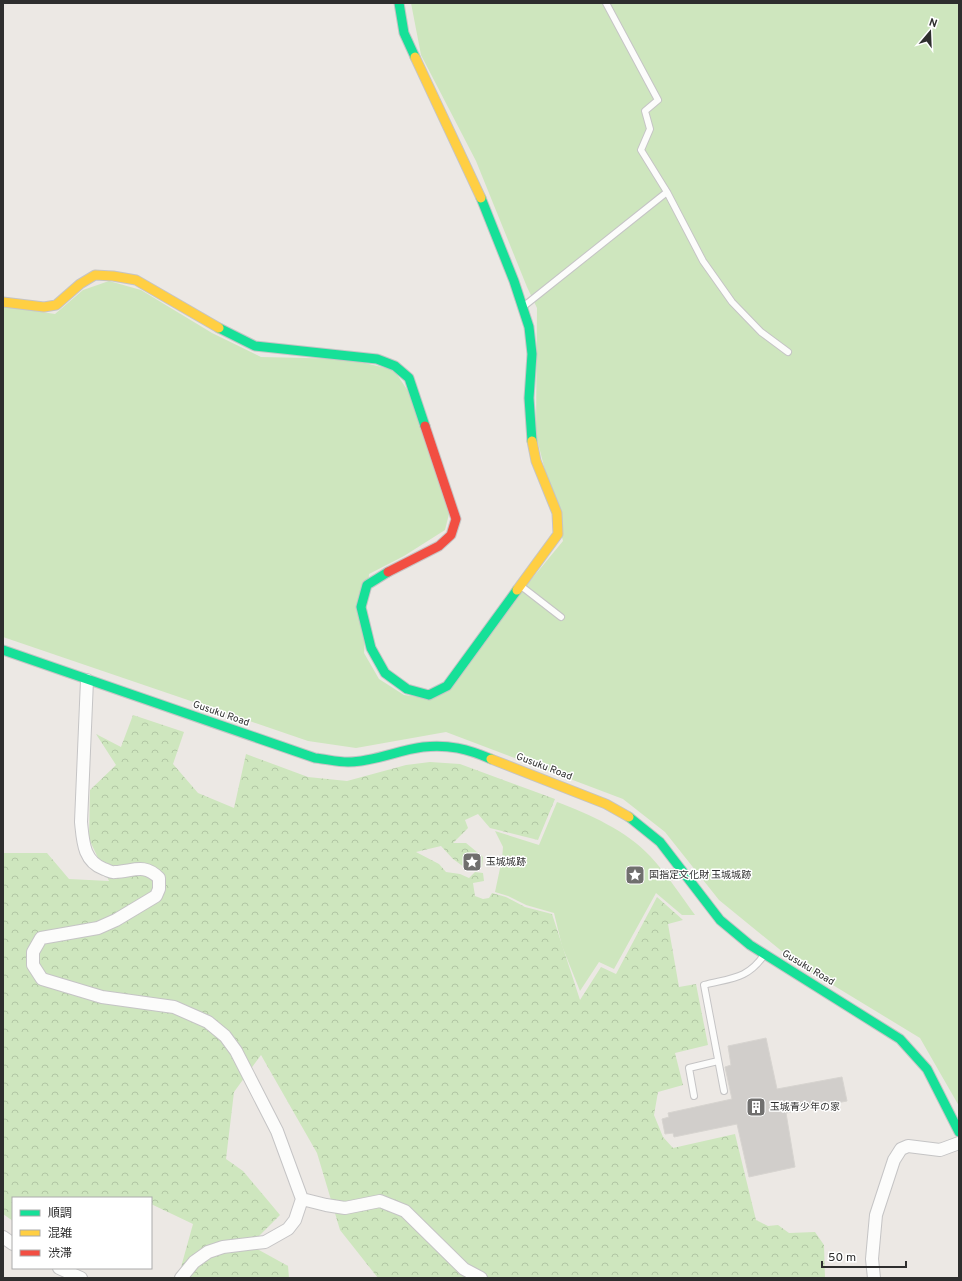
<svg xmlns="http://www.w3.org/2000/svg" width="962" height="1281" viewBox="0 0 962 1281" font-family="Overpass,'Noto Sans JP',sans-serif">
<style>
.grass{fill:#cee6be}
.forest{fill:url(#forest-crowns)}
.building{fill:#d1cecb;stroke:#d7d4d0}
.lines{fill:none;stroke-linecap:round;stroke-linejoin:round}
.lane-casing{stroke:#c5c4c5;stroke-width:8}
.street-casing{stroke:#c5c4c5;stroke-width:14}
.fast-casing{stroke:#c5c4c5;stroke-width:11}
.slow-casing{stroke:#c5c4c5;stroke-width:11}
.jam-casing{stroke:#c5c4c5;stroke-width:11}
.lane{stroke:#fcfcfb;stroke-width:6}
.street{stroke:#fcfcfb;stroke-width:12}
.fast{stroke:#16e098;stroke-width:9}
.slow{stroke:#ffcf43;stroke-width:9}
.jam{stroke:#f24e42;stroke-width:9}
.labels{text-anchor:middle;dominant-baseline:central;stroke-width:3;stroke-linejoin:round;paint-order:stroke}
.street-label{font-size:10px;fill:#2e2e2e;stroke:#fff}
.poi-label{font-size:10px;fill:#2e2e2e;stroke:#fff;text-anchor:start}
</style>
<defs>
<pattern id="forest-crowns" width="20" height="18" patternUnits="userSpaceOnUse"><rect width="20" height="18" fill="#cee6be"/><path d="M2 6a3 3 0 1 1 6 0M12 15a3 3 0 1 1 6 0" fill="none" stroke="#b1c6a4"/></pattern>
</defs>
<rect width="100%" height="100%" fill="#ece8e4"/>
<!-- grass -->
<path class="grass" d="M411,3h548v1103l-39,-68 -125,-76 -76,-62 -54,-68 -42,-33 -177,-67 -90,16 -48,-7 -305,-104v-331l52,8 28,-24 26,-9 32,9 71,43 49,24 87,2 46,11 14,21 42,119 -5,20 -41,26 -35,18 -5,79 15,26 25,16 29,4 130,-158 -27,-106 1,-127 -10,-21 -51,-126 -55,-106z
M557,802c32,12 70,29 93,54 17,18 31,40 45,59h-13l-26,-22 -42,76 -15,-7 -19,29 -18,-45 -8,-33 -28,-8 -18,-9 -13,-4 7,-33 1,-12 -8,-16 44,14z"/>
<!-- forest -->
<path class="forest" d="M133,715l51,17 -11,32 25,29 36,15 12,-54 62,23 39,4 59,-16 24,-3 30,2 95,35 -17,41 -48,-12 -12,-14 -13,6 3,8 -15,15h13l17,14 -1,10h-7l-7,3 -15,-11 -12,-13 -25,6 23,12 7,8 14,2 9,4 6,-6 8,1 1,8 -11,2 2,13 8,3 6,-1 3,-5 14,4 19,10 27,7 28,86 21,-33 15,7 41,-77 26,23 -15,4 11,63 17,-3 12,61 -33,8 8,32 -25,7 -4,23 9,22 10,11 62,-14 21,86 12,6 10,-1 11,8 26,-1 9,13 1,33h-447l-38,-48 -23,-77 -56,-98 -27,37 -8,67 17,12 37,44 -30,30 38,21 1,12h-111l15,-54 -42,-20v-6h-138v23l-10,-7v-361h44l22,26 40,2 -20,-42 1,-49 26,-25 -20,-31 25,13z"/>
<!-- building -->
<path class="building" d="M766,1038l11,51 65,-12 5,24 -61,12 9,54 -46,10 -12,-53 -63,13 -1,-4 -8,1 -3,-15 7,-2 -1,-4 64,-14 -7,-32 6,-2 -3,-19z"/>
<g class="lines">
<defs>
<path id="lane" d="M606,3l52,97 -13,11 5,18 -9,21 26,42 36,69 29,41 29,30 27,20
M524,306l143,-114
M521,586l40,31
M724,1091l-20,-106c27,-7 44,-6 60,-30
M694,1096l-5,-28 29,-7"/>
<path id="street" d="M87,680l-6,142c2,19 2,39 23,47 4,1 7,4 11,3 19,-1 29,-9 44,6v11l-3,7 -40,24 -18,8 -57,10 -8,14v13l9,14 60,18 72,10 34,15 17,14 11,15 41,80 25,68 -7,21 -7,9 -23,13 -42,5 -15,5 -14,10 -13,16
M302,1199l24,6 19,3 35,-7 25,10 59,58 17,9
M3,1237l10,7
M59,1268l22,10
M874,1278l-2,-19 4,-44 18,-55 7,-11 7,-3 32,4 19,-7"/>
<path id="fast" d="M399,3l5,30 11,24
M481,198l33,83 15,46 3,27 -3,44 3,43
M219,328l36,18 122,13 18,7 14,12 16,48
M388,572l-21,13 -6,22 10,41 14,25 22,16 22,6 18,-9 70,-96
M3,650l312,108c11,1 22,4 33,4 26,0 50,-12 75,-15 25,-3 45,2 68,12
M629,817l31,25 60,78 30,25 150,94 27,30 32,63"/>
<path id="slow" d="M415,57l66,141
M3,302l41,5 12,-2 24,-21 15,-9 18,1 23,4 83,48
M517,590l41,-56 -1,-21 -21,-52 -4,-20
M491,759l115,45 23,13"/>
<path id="jam" d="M388,572l51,-26 12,-11 5,-16 -31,-93"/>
</defs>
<!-- lane casing -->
<use href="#lane" class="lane-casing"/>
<!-- street casing -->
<use href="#street" class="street-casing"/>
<!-- fast casing -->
<use href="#fast" class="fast-casing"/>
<!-- slow casing -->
<use href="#slow" class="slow-casing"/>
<!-- jam casing -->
<use href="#jam" class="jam-casing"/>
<!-- lane -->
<use href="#lane" class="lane"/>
<!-- street -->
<use href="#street" class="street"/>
<!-- fast -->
<use href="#fast" class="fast"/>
<!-- slow -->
<use href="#slow" class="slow"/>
<!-- jam -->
<use href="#jam" class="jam"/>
</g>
<!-- icons -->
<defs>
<symbol id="sight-square" viewBox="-11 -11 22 22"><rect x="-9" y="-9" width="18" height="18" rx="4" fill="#706f6e" stroke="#fff"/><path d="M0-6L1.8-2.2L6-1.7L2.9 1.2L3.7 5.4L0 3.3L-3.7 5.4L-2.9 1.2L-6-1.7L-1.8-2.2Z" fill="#fff"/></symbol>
<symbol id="building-square" viewBox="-11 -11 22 22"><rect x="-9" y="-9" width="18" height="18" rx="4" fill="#706f6e" stroke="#fff"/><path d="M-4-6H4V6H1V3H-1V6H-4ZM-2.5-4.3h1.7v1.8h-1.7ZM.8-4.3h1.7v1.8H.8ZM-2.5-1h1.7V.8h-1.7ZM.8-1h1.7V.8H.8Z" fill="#fff"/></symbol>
</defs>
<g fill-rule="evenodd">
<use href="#sight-square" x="461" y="851" width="22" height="22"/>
<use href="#sight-square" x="624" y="864" width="22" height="22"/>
<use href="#building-square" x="745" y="1096" width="22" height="22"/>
</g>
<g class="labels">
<!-- street labels -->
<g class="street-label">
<text transform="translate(221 714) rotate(19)">Gusuku Road</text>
<text transform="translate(544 767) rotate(21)">Gusuku Road</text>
<text transform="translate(808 968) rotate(31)">Gusuku Road</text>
</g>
<!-- poi labels -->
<g class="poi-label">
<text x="486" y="862">玉城城跡</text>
<text x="649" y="875">国指定文化財 玉城城跡</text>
<text x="770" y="1107">玉城青少年の家</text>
</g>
</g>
<!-- border -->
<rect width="962" height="1281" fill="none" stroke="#2e2e2e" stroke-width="8"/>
<!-- legend -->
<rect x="12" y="1197" width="140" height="72" fill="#ffffff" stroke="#ababab"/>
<rect x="20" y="1210" width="20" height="6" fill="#16e098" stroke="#ababab"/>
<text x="48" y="1217" font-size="12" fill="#2e2e2e">順調</text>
<rect x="20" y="1230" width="20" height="6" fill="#ffcf43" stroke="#ababab"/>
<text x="48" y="1237" font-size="12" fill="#2e2e2e">混雑</text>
<rect x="20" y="1250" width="20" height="6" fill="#f24e42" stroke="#ababab"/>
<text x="48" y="1257" font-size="12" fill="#2e2e2e">渋滞</text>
<!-- north arrow -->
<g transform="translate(930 32) rotate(19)" stroke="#ffffff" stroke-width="3" paint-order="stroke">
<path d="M0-3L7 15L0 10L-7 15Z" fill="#2e2e2e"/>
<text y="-6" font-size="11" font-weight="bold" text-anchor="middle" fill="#2e2e2e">N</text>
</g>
<!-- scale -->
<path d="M822 1261v6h84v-6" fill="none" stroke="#2e2e2e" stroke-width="2"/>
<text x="828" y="1261" font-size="12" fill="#2e2e2e" stroke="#ffffff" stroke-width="3" paint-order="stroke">50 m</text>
</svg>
